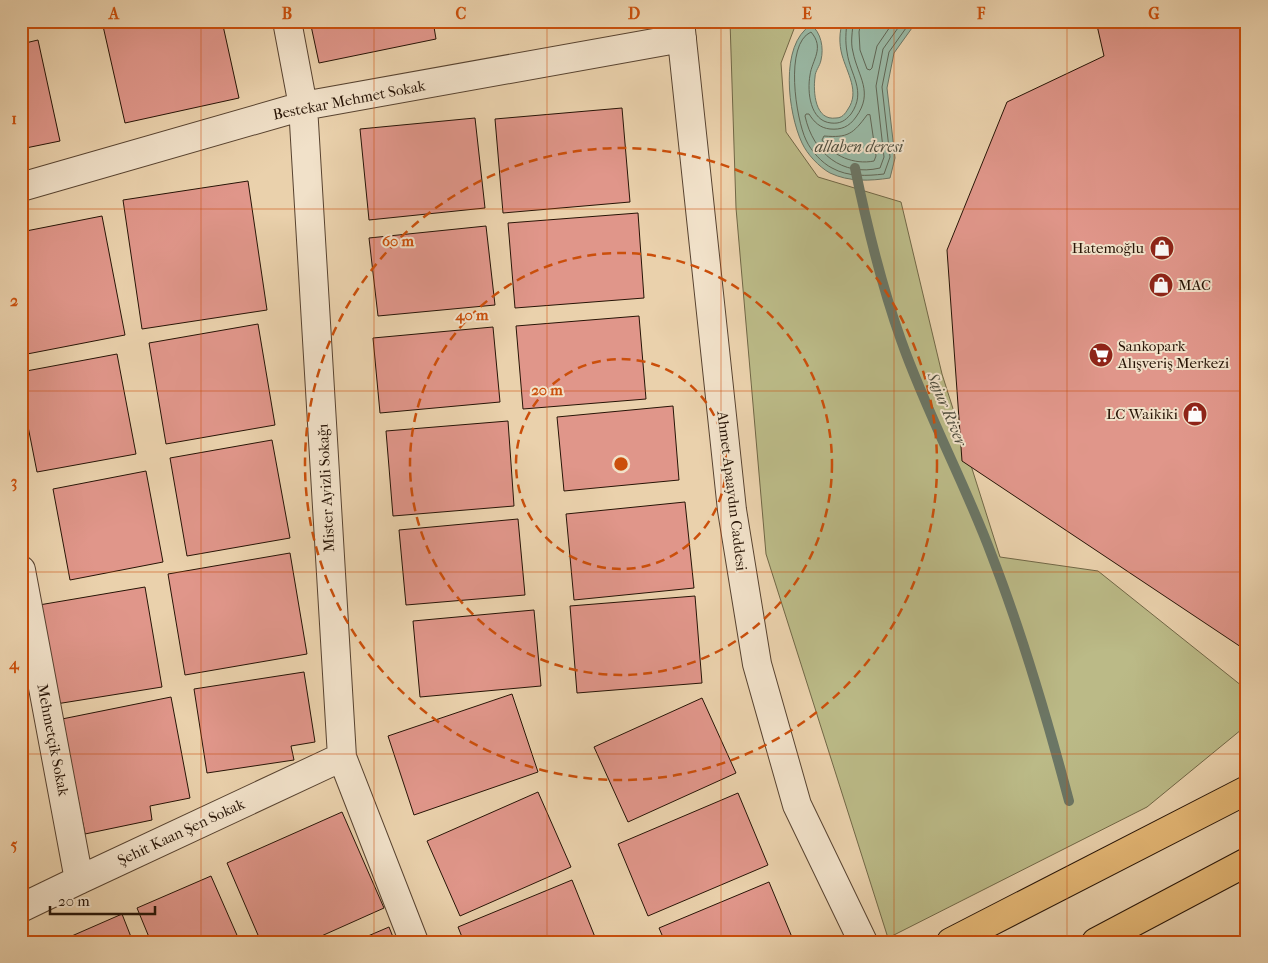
<svg xmlns="http://www.w3.org/2000/svg" width="1268" height="963" viewBox="0 0 1268 963" font-family="'IM FELL French Canon',serif">
<style>
.green{fill:#bbba87;stroke:#716746}
.water{fill:#99b8a4;stroke:#6b7665}
.lines{fill:none;stroke-linecap:round;stroke-linejoin:round}
.shore{stroke:#606655;stroke-width:1}
.stream{stroke:#6b7665;stroke-width:10}
.building{fill:#e0968a;stroke:#271406}
.minor-casing{stroke:#584330;stroke-width:30}
.major-casing{stroke:#271406;stroke-width:30}
.minor{stroke:#f1e1c9;stroke-width:28}
.major{stroke:#e5b876;stroke-width:28}
.grid{fill:none;stroke:#cb4f0b;stroke-width:1;stroke-opacity:0.55}
.ring{fill:none;stroke:#cb4f0b;stroke-width:2.5;stroke-dasharray:9 6}
.labels{text-anchor:middle;dominant-baseline:central;stroke-width:4;stroke-linejoin:round;paint-order:stroke}
.street-label{font-size:15px;fill:#271406;stroke:#f1e1c9}
.poi-label{font-size:15px;fill:#271406;stroke:#f1e1c9;text-anchor:end}
.water-label{font-size:16px;font-style:italic;fill:#4f4d3d;stroke:#f1e1c9}
.centre{fill:#cb4f0b;stroke:#f1e1c9;stroke-width:2.5}
.ring-label{font-size:15px;text-anchor:middle;font-weight:bold;fill:#cb4f0b;stroke:#f1e1c9;stroke-width:4;stroke-linejoin:round;paint-order:stroke}
.neatline{fill:none;stroke:#cb4f0b;stroke-width:2}
.grid-label{font-size:16px;text-anchor:middle;font-weight:bold;fill:#cb4f0b}
</style>
<rect width="100%" height="100%" fill="#ead1ac"/>
<filter id="stains"><feTurbulence type="fractalNoise" baseFrequency=".004" numOctaves="4"/><feColorMatrix values="0 0 0 0 .2 0 0 0 0 .09 0 0 0 0 .02 0 0 0 .5 -.17"/></filter>
<radialGradient id="worn" r=".72"><stop offset=".6" stop-color="#630" stop-opacity="0"/><stop offset="1" stop-color="#630" stop-opacity=".3"/></radialGradient>
<!-- green -->
<path class="green" d="M730,21h67l-16,42 5,69 32,45 83,25 41,172 58,183 98,14 149,119v35l-100,82 -259,131 -122,-384 -30,-346z"/>
<!-- water -->
<path class="water" d="M843,21h74l-23,32 -7,35 8,70 -5,20c-20,3 -41,4 -60,-5 -11,-6 -23,-19 -28,-30 -14,-30 -23,-98 9,-118 10,7 13,23 10,35 -1,6 -6,11 -6,17 -2,15 0,44 21,41 6,0 9,-4 12,-9 12,-17 -1,-36 -6,-54 -3,-11 -3,-23 1,-34z"/>
<g class="lines">
<!-- shore -->
<path class="shore" d="M847,21c-1,11 -2,20 0,31 3,23 20,39 4,62 -6,7 -11,10 -20,9 -21,-2 -24,-31 -21,-48 2,-15 15,-27 1,-43 -27,12 -15,87 -5,108 5,11 16,23 26,28 16,9 35,8 52,6l6,-17 -8,-70 7,-35 22,-31
M853,21c0,10 -3,20 0,31 5,25 21,40 3,65 -7,10 -15,13 -26,12 -10,-1 -16,-7 -21,-15h-3l-1,2c8,37 37,61 75,52l4,-11 -8,-71 7,-37 20,-28
M861,21l-2,11 1,18 7,19 3,1 2,-2 5,-22 17,-25
M870,115l6,41 -2,5c-20,4 -41,-5 -52,-21l2,-4c24,2 29,-2 43,-21z"/>
<!-- stream -->
<path class="stream" d="M855,168c12,58 26,116 46,172 26,74 64,143 91,216 31,80 55,162 77,245"/>
</g>
<!-- building -->
<path class="building" d="M127,21h95l17,77 -114,25 -22,-97z
M310,21h123l3,18 -117,24z
M1096,21h151v630l-285,-190 -15,-211 60,-148 97,-46z
M38,40l22,101 -39,8v-105z
M622,108l8,94 -127,11 -8,-94z
M475,118l10,90 -116,12 -9,-91z
M248,181l19,129 -125,19 -19,-129z
M638,213l6,85 -129,10 -7,-85z
M102,216l23,119 -103,20 -1,-123z
M486,226l9,79 -117,11 -9,-78z
M639,316l7,83 -123,10 -7,-83z
M258,324l17,101 -109,19 -17,-101z
M493,327l7,75 -120,11 -7,-75z
M117,354l19,100 -99,18 -16,-81v-19z
M673,406l6,74 -115,11 -7,-74z
M508,421l6,85 -121,10 -7,-85z
M272,440l18,98 -103,18 -17,-98z
M146,471l17,91 -93,18 -17,-91z
M685,502l9,86 -120,12 -8,-86z
M518,519l7,76 -119,10 -7,-75z
M290,553l17,101 -122,21 -17,-101z
M145,587l17,100 -106,17 -17,-99z
M695,596l7,87 -125,10 -7,-87z
M534,610l7,76 -121,11 -7,-76z
M304,672l11,70 -24,4 3,14 -87,13 -13,-84z
M512,694l26,78 -124,43 -26,-79z
M171,697l19,101 -40,8 2,14 -67,14 -23,-115z
M702,698l34,75 -108,49 -34,-75z
M538,792l33,75 -111,49 -33,-75z
M738,793l30,72 -120,51 -30,-72z
M342,812l42,96 -76,34h-47l-34,-79z
M211,876l29,66h-89l-14,-34z
M572,880l25,62h-133l-6,-15z
M769,882l25,60h-129l-6,-14z
M122,914l11,28h-75z
M389,927l6,15h-41z"/>
<g class="lines">
<defs>
<path id="minor" d="M287,21l16,85 39,651 72,185
M680,21l52,489 25,154 40,141 66,137
M21,187l282,-81 379,-68
M21,570l58,310
M21,908l58,-28 263,-123"/>
<path id="major" d="M951,942l296,-152
M1096,942l151,-80"/>
</defs>
<!-- minor casing -->
<use href="#minor" class="minor-casing"/>
<!-- major casing -->
<use href="#major" class="major-casing"/>
<!-- minor -->
<use href="#minor" class="minor"/>
<!-- major -->
<use href="#major" class="major"/>
</g>
<!-- grid -->
<path class="grid" d="M201,21v921M374,21v921M547,21v921M721,21v921M894,21v921M1067,21v921M21,209h1226M21,391h1226M21,572h1226M21,754h1226"/>
<!-- distance rings -->
<g class="ring">
<circle cx="621" cy="464" r="105"/>
<circle cx="621" cy="464" r="211"/>
<circle cx="621" cy="464" r="316"/>
</g>
<!-- icons -->
<defs>
<symbol id="shop-disc" viewBox="-11 -11 22 22"><circle r="9.5" fill="#8f2418" stroke="#f1e1c9"/><path d="M-5-2.5h2.3a2.7 3.5 0 0 1 5.4 0H5L5.5 6h-11ZM-1.5-2.5h3a1.5 2.3 0 0 0-3 0Z" fill="#fff"/></symbol>
<symbol id="supermarket-disc" viewBox="-11 -11 22 22"><circle r="9.5" fill="#8f2418" stroke="#f1e1c9"/><path d="M-6-5.5h2.5l.6 2H6L4.5 2H-2.5L-4.4-4H-6ZM-1.5 3.2a1.3 1.3 0 1 0 .1 0ZM3 3.2a1.3 1.3 0 1 0 .1 0Z" fill="#fff"/></symbol>
</defs>
<g fill-rule="evenodd">
<use href="#shop-disc" x="1148" y="234" width="28" height="28"/>
<use href="#shop-disc" x="1147" y="271" width="28" height="28"/>
<use href="#supermarket-disc" x="1087" y="341" width="28" height="28"/>
<use href="#shop-disc" x="1181" y="400" width="28" height="28"/>
</g>
<g class="labels">
<!-- street labels -->
<g class="street-label">
<text transform="translate(349 100) rotate(-11)">Bestekar Mehmet Sokak</text>
<text transform="translate(326 488) rotate(-93)">Mister Ayizli Sokağı</text>
<text transform="translate(732 491) rotate(83)">Ahmet Apaaydın Caddesi</text>
<text transform="translate(53 740) rotate(79)">Mehmetçik Sokak</text>
<text transform="translate(181 832) rotate(-25)">Şehit Kaan Şen Sokak</text>
</g>
<!-- poi labels -->
<g class="poi-label">
<text x="1144" y="248">Hatemoğlu</text>
<text x="1178" y="285" text-anchor="start">MAC</text>
<text x="1118" y="346" text-anchor="start">Sankopark<tspan x="1118" dy="17">Alışveriş Merkezi</tspan></text>
<text x="1178" y="414">LC Waikiki</text>
</g>
<!-- water labels -->
<g class="water-label">
<text x="859" y="146">allaben deresi</text>
<text transform="translate(947 409) rotate(67)">Sajur River</text>
</g>
</g>
<circle cx="621" cy="464" r="8" class="centre"/>
<g class="ring-label">
<text x="398" y="246">60 m</text>
<text x="472" y="320">40 m</text>
<text x="547" y="395">20 m</text>
</g>
<!-- margin -->
<rect width="1268" height="963" fill="none" stroke="#ead1ac" stroke-width="55"/>
<!-- scale -->
<path d="M50 906v8h105v-8" fill="none" stroke="#271406" stroke-width="2.5"/>
<text x="58" y="906" font-size="15" fill="#271406" stroke="#f1e1c9" stroke-width="4" paint-order="stroke">20 m</text>
<rect x="28" y="28" width="1212" height="908" class="neatline"/>
<g class="grid-label">
<text x="114" y="19">A</text>
<text x="287" y="19">B</text>
<text x="461" y="19">C</text>
<text x="634" y="19">D</text>
<text x="807" y="19">E</text>
<text x="981" y="19">F</text>
<text x="1154" y="19">G</text>
<text x="14" y="124">1</text>
<text x="14" y="306">2</text>
<text x="14" y="487">3</text>
<text x="14" y="669">4</text>
<text x="14" y="850">5</text>
</g>
<rect width="100%" height="100%" filter="url(#stains)"/>
<rect width="100%" height="100%" fill="url(#worn)"/>
</svg>
